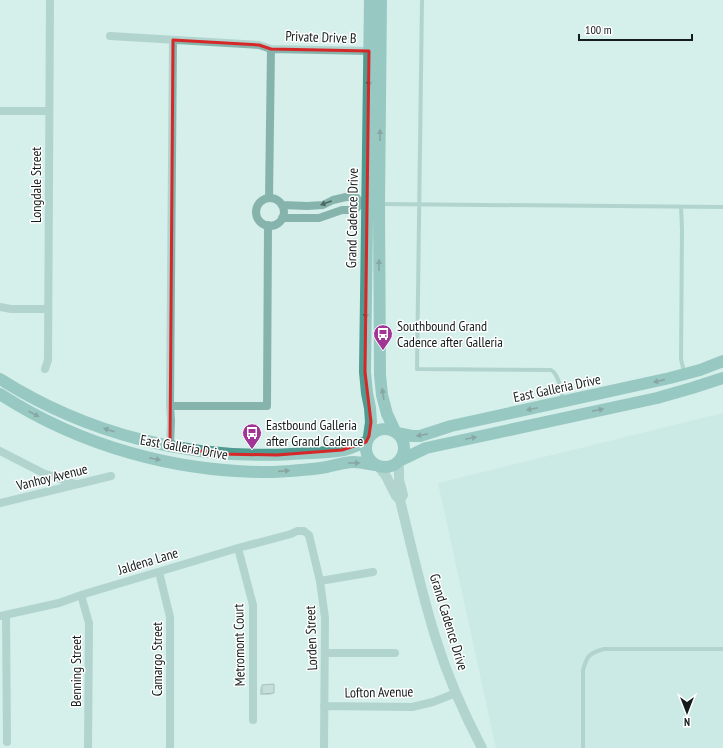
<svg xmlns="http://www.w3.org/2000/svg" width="723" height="748" viewBox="0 0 723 748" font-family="'PT Sans Narrow',sans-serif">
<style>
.built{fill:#c2e4de}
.building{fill:#b3cbc7;stroke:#6f8582;filter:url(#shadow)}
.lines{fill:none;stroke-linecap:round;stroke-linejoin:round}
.service{stroke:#86b4ad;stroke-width:4}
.minor{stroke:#86b4ad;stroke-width:8}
.tertiary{stroke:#86b4ad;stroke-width:10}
.secondary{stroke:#4f9a91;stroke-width:12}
.oneway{fill:#2c4f4a}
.oneway2{fill:#4d6864}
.marked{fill:none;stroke:#d62828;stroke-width:3;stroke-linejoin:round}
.labels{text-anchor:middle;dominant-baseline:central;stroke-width:3;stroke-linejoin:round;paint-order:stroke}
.street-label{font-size:14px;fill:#141d1b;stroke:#fff}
.poi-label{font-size:14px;fill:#141d1b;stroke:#fff;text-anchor:start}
</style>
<defs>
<filter id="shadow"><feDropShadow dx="-3.5" dy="3.5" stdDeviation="1" flood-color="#0004"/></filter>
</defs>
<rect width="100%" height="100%" fill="#d6efeb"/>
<!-- built -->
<path class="built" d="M723,413v335h-227l-58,-265z"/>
<!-- building -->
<path class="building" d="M274,684v9l-12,1v-9z"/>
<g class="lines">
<!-- service -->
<path class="service" d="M422,0l-5,369 134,1c8,4 10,21 12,30
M381,204l342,3
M681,207l1,22 -1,130 3,13
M583,748v-78c4,-14 6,-17 21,-21h119"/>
<!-- minor -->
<path class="minor" d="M110,36l149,9 12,4 98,2
M173,40l-3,366h97l1,-181
M0,111h49
M269,198l2,-149
M256 212a14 14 0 1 1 28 0a14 14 0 1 1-28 0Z
M282,205l25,1 16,-1 10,-5 13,-3h10l5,6
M282,218h37l23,-8h13l6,-7 6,1
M0,307l11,2h37
M45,369l3,-9 2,-360
M170,406l1,15 -1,25
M0,451l43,22 32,11
M0,503l111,-27
M238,548l15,57v115
M159,572l11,45v131
M320,581l53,-9
M81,595l8,28 -1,125
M6,615l1,127
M0,616l59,-13 22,-8 157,-47 53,-14 6,-3h7l5,4 11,46 5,37 -1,130
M325,653h70
M324,706l88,1 21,-5 23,-9"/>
<!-- tertiary -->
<path class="tertiary" d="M398,462l1,6v12l4,15 -3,5
M378,466l8,10 10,20 4,4c11,45 21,91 35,136 12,39 28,76 47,112"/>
<!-- secondary -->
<path class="secondary" d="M381,0l-2,205 1,170 2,20 5,19 8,17
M0,379c87,55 189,81 292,75 17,-1 35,-1 52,-4 7,-1 15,-6 22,-8
M0,394c80,52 177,79 273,78 18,-1 36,-2 54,-5 8,-2 18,-5 27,-5 7,0 14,2 21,3
M366 448a19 19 0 1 1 38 0a19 19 0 1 1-38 0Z
M397,433l15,3h8l31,-10 219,-48 30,-8 23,-9
M369,436l2,-14 -1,-14 -3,-15 -2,-21 5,-372
M401,460l25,-12 231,-50 35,-10 31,-10"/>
</g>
<!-- one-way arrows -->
<defs><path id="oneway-solid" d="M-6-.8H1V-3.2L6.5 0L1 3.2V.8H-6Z"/></defs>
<g class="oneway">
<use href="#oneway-solid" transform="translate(369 81) rotate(91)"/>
<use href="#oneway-solid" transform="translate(380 135) rotate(-89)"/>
<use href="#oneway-solid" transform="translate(379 265) rotate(-90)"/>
<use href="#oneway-solid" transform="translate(366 313) rotate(91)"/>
<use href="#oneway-solid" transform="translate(659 381) rotate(167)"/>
<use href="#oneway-solid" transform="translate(383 394) rotate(-99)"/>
<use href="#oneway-solid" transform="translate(532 409) rotate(168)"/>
<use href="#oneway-solid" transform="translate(598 410) rotate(-12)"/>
<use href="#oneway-solid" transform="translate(34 414) rotate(28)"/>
<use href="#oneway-solid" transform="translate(109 430) rotate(-163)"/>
<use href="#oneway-solid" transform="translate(422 435) rotate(169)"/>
<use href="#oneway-solid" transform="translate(471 438) rotate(-12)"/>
<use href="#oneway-solid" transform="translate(155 459) rotate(12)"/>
<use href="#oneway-solid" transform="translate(354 463)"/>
<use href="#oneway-solid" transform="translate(284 471) rotate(-4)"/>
</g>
<use class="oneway2" href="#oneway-solid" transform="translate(326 203) rotate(160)"/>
<!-- marked area -->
<path d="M0 0H723V748H0ZM173,40l86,5 12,4 98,2 -4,321 6,50 -2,14 -3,6 -24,8 -65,5 -57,-1 -50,-8z" fill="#d6efeb" fill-opacity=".55" fill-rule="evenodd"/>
<path class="marked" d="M173,40l86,5 12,4 98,2 -4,321 6,50 -2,14 -3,6 -24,8 -65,5 -57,-1 -50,-8z"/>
<!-- icons -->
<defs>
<symbol id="bus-pin" viewBox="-11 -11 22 30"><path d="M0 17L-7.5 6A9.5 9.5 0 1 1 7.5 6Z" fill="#a03596" stroke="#fff"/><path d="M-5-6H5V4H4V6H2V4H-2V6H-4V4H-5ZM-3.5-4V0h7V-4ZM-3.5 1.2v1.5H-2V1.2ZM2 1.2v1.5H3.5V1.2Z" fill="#fff"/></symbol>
</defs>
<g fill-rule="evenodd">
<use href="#bus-pin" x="372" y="323" width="22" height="30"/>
<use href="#bus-pin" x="241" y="422" width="22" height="30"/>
</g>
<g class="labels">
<!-- street labels -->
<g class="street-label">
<text transform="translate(321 37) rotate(2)">Private Drive B</text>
<text transform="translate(36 185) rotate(-90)">Longdale Street</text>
<text transform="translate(352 218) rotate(-89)">Grand Cadence Drive</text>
<text transform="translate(557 388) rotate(-12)">East Galleria Drive</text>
<text transform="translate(184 447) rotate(10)">East Galleria Drive</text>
<text transform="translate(52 477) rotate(-14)">Vanhoy Avenue</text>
<text transform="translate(148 561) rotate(-17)">Jaldena Lane</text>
<text transform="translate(449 622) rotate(73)">Grand Cadence Drive</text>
<text transform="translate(311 638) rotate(-92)">Lorden Street</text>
<text transform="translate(239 645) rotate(-91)">Metromont Court</text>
<text transform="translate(157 659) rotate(-90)">Camargo Street</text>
<text transform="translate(76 671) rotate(-90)">Benning Street</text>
<text transform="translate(379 692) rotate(-1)">Lofton Avenue</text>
</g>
<!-- poi labels -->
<g class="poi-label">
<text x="397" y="326">Southbound Grand<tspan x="397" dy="16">Cadence after Galleria</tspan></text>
<text x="266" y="425">Eastbound Galleria<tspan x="266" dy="16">after Grand Cadence</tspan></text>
</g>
</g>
<!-- north arrow -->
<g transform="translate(687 712) rotate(180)" stroke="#ffffff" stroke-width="3" paint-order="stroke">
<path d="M0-3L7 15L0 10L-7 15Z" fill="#141d1b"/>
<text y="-6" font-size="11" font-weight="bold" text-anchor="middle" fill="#141d1b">N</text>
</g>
<!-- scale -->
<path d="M579 34v6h113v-6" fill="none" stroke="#141d1b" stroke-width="2"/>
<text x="585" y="34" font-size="12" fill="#141d1b" stroke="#ffffff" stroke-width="3" paint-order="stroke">100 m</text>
</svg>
